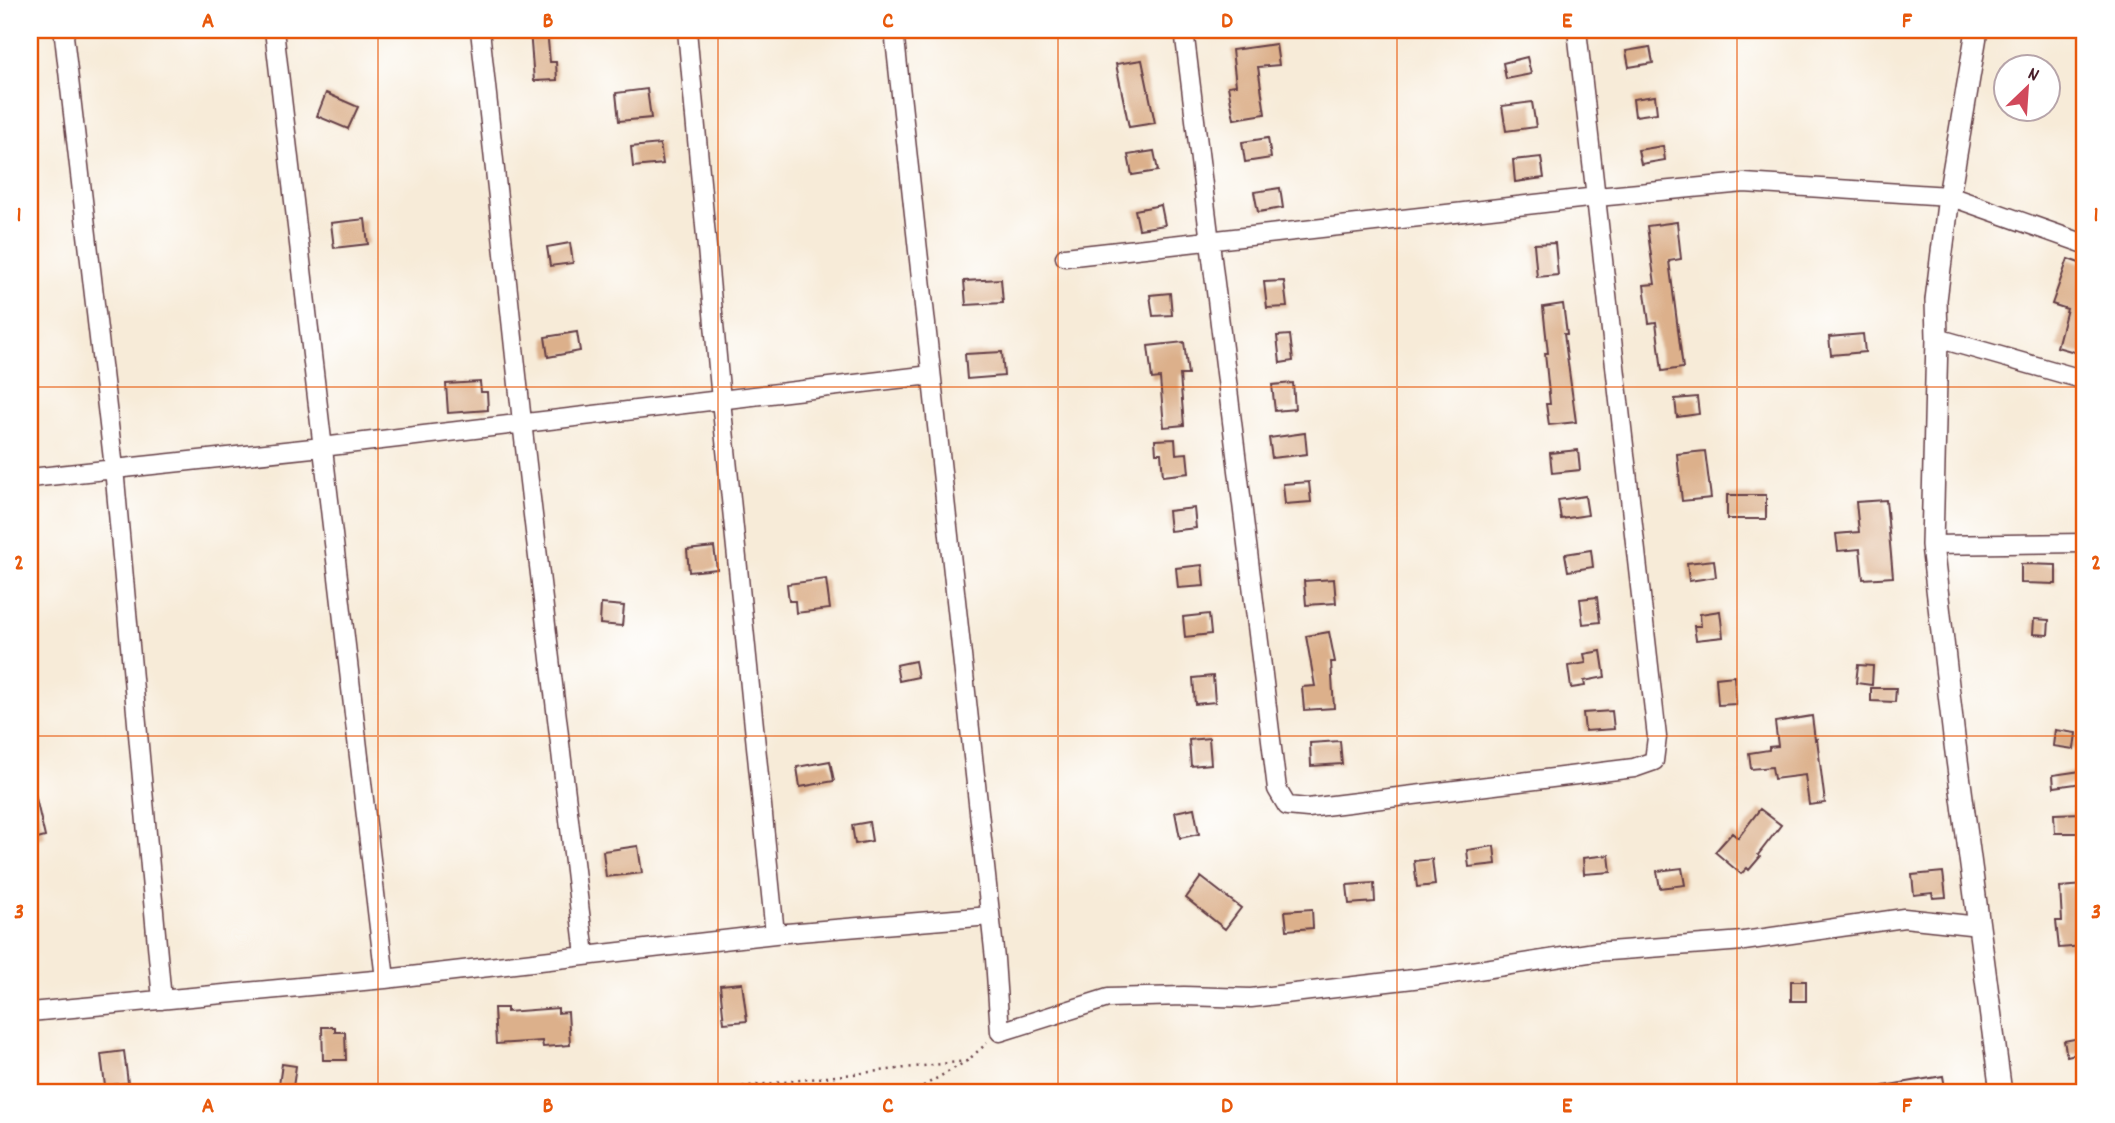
<svg xmlns="http://www.w3.org/2000/svg" width="2115" height="1123" viewBox="0 0 2115 1123" font-family="Dekko,sans-serif">
<style>
.building{fill:#dcb08b}
.lines{fill:none;stroke-linecap:round;stroke-linejoin:round}
.minor-casing{stroke:#643e45;stroke-width:21}
.tertiary-casing{stroke:#643e45;stroke-width:24}
.path{stroke:#643e45;stroke-width:2.5;stroke-dasharray:2 5;stroke-linecap:butt}
.minor{stroke:#fff;stroke-width:18}
.tertiary{stroke:#fff;stroke-width:21}
.grid{fill:none;stroke:#e8590c;stroke-width:2;stroke-opacity:0.55}
.neatline{fill:none;stroke:#e8590c;stroke-width:2.5}
.grid-label{font-size:23px;text-anchor:middle;font-weight:bold;fill:#e8590c}
</style>
<rect width="100%" height="100%" fill="#fff"/>
<filter id="ink" filterUnits="userSpaceOnUse"><feTurbulence type="fractalNoise" baseFrequency=".0143" numOctaves="2"/><feDisplacementMap in="SourceGraphic" scale="14" xChannelSelector="R" yChannelSelector="G"/><feConvolveMatrix kernelMatrix="1 2 1 2 8 2 1 2 1" color-interpolation-filters="sRGB"/></filter>
<filter id="wash" filterUnits="userSpaceOnUse"><feTurbulence type="fractalNoise" baseFrequency=".00686" numOctaves="4" result="noise"/><feDisplacementMap in="SourceGraphic" scale="28" xChannelSelector="R" yChannelSelector="G"/><feGaussianBlur stdDeviation="1.57" result="paint"/><feColorMatrix in="noise" values="0 0 0 0 0 0 0 0 0 0 0 0 0 0 0 0 0 1.4 0 .05"/><feComposite in="paint" operator="in"/></filter>
<g filter="url(#wash)">
<rect width="100%" height="100%" fill="#f7ebd8"/>
<g id="blocks">
<!-- building -->
<path class="building" d="M530,30h17l3,32h6l1,18 -23,1z
M1276,44l3,21 -21,2 7,47 -31,5 -6,-33 8,-1 -4,-35z
M1650,47l3,16 -24,4 -3,-16z
M1527,57l4,17 -25,5 -3,-16z
M1142,60l13,63 -26,4 -13,-63z
M647,89l4,29 -32,3 -3,-28z
M326,93l32,14 -10,22 -31,-13z
M1655,96l2,17 -22,3 -2,-17z
M1532,102l4,25 -30,4 -4,-25z
M1268,138l3,20 -26,4 -3,-20z
M660,144l3,20 -30,3 -2,-20z
M1663,146l2,14 -24,4 -3,-14z
M1154,151l4,20 -26,4 -4,-20z
M1541,157l3,21 -29,4 -2,-22z
M1280,188l3,20 -25,4 -4,-20z
M1161,205l4,20 -26,4 -4,-19z
M365,219l3,25 -34,4 -3,-25z
M1677,222l4,37 -12,2 14,107 -21,3 -6,-49 -7,1 -5,-38 11,-1 -8,-58z
M570,243l3,20 -23,3 -3,-19z
M1555,243l3,32 -21,2 -3,-33z
M2068,259l17,6v90l-28,-8 10,-38 -15,-5z
M1001,279l2,24 -37,2 -2,-24z
M1284,281l3,26 -20,1 -3,-26z
M1170,293l2,22 -19,1 -3,-21z
M1563,304l4,30h-3l12,88 -27,3 -3,-21h4l-5,-51h3l-5,-46z
M577,332l3,19 -32,6 -3,-20z
M1863,334l2,18 -34,3 -2,-18z
M1290,335l3,26 -13,2 -3,-27z
M1184,342l4,33h-8l4,50 -20,2 -4,-49 -8,1 -4,-33z
M1002,352l2,24 -37,3 -2,-25z
M480,382l1,10h6l1,18 -40,3 -2,-29z
M1293,383l2,26 -20,2 -3,-26z
M1697,397l2,17 -22,3 -2,-18z
M1305,433l2,21 -35,4 -3,-20z
M1175,439l1,15 11,-1 2,20 -26,3 -2,-23h-5l-1,-13z
M1578,450l2,20 -28,3 -2,-20z
M1705,451l6,47 -29,3 -5,-47z
M1309,482l2,20 -26,2 -2,-20z
M1727,495h39v24h-39z
M1585,496l3,19 -27,4 -3,-19z
M1886,500l7,77 -30,2 -3,-30 -22,2 -2,-17 23,-2 -3,-30z
M1194,508l2,20 -26,3 -2,-20z
M714,547l3,22 -28,3 -2,-22z
M1591,550l2,17 -25,4 -3,-17z
M1714,560l2,17 -27,4 -2,-18z
M2021,564l35,1v19l-35,-1z
M1202,565l2,21 -26,2 -2,-20z
M826,579l4,30 -34,4 -1,-12h-6l-2,-17z
M1334,579l2,24 -30,2 -2,-24z
M1597,597l3,25 -17,2 -3,-25z
M601,604l23,2 -2,20 -22,-2z
M1720,611l3,26 -27,3 -2,-14h7l-1,-12z
M1209,614l2,20 -26,3 -2,-20z
M2034,619l15,1 -1,15 -15,-1z
M1329,632l6,30h-4l3,46 -30,2 -2,-23 13,-1 -9,-50z
M1601,651l4,26 -21,4 1,5 -14,2 -3,-22 18,-3 -2,-9z
M915,661l3,16 -19,4 -3,-16z
M1858,665l15,1 -1,19 -16,-2z
M1213,676l2,26 -20,2 -2,-26z
M1734,676l2,28 -18,1 -2,-27z
M1871,688h25l-1,14 -24,-1z
M1612,711l2,18 -29,2 -2,-18z
M1812,716l3,24 2,-1 8,64 -16,2 -4,-30 -31,4 -2,-12 -21,2 -2,-16 20,-3v-3l9,-1 -3,-24z
M2055,730l21,3 -2,16 -21,-3z
M1209,738l2,26 -20,2 -2,-26z
M1340,741l2,23 -31,2 -1,-23z
M830,761l4,20 -34,6 -3,-20z
M2081,771l2,12 -29,4 -1,-12z
M35,794l10,43 -15,4v-46z
M1194,808l5,26 -19,4 -5,-26z
M1760,809l21,16 -23,30 2,2 -11,13 -2,-2 -6,6 -26,-22 17,-19 6,5z
M2082,813l1,20h-28l-1,-19z
M869,822l3,19 -17,3 -3,-19z
M638,846l4,27 -36,4 -3,-26z
M1494,846l2,18 -27,3 -2,-17z
M1609,855l2,17 -27,2 -1,-16z
M1432,859l3,26 -18,2 -3,-26z
M1682,868l3,17 -25,3 -3,-17z
M1943,872l3,25 -13,1 -1,-5 -18,2 -2,-20z
M1201,877l40,31 -16,21 -39,-31z
M1374,883l1,19 -26,2 -2,-19z
M2085,885v61l-26,2 -3,-27h6l-2,-34z
M1312,909l1,19 -26,2 -2,-19z
M1791,981h15v20h-15z
M742,983l5,38 -23,2 -4,-38z
M494,1008h13v4l51,-4v5l10,-1 2,33 -27,2 -1,-6 -46,3z
M322,1027h13v5h10l1,28h-23z
M2085,1037v15l-18,4 -3,-15z
M124,1051l4,32 -23,3 -4,-32z
M282,1064l14,2 -3,21 -14,-2z
M1943,1076l3,17h-63v-7z"/>
</g>
</g>
<g filter="url(#ink)">
<use href="#blocks" fill-opacity="0" stroke="#643e45" stroke-width="2"/>
<g class="lines">
<defs>
<path id="minor" d="M66,30l-2,6 50,432 48,532
M274,30l111,949
M480,30l42,392 63,533
M687,30l34,370 54,534
M894,30l101,929 5,73 108,-34 76,-2 67,2 188,-22 156,-24 149,-11 160,-23 75,8
M1184,30l93,759 10,17 21,2 326,-40 20,-7 3,-24 -80,-707
M1065,257l532,-60 147,-14 205,13 136,48
M1937,338l148,42
M30,478l292,-31 609,-72
M1932,545l153,-2
M30,1012l355,-33 390,-45 215,-18"/>
<path id="tertiary" d="M1977,30l-28,166 -13,104 1,38 -5,207 22,192 47,356"/>
</defs>
<!-- minor casing -->
<use href="#minor" class="minor-casing"/>
<!-- tertiary casing -->
<use href="#tertiary" class="tertiary-casing"/>
<!-- path -->
<path class="path" d="M687,1093l280,-32
M911,1093l56,-32 20,-18"/>
<!-- minor -->
<use href="#minor" class="minor"/>
<!-- tertiary -->
<use href="#tertiary" class="tertiary"/>
</g>
</g>
<!-- grid -->
<path class="grid" d="M378,30v1063M718,30v1063M1058,30v1063M1397,30v1063M1737,30v1063M30,387h2055M30,736h2055"/>
<!-- margin -->
<rect width="2115" height="1123" fill="none" stroke="#fff" stroke-width="77"/>
<!-- north arrow -->
<g transform="translate(2027 88) rotate(25)"><circle r="33" fill="#ffffff" stroke="#b7a5aa" stroke-width="2"/>
<path d="M0-5L12 26L0 18L-12 26Z" fill="#d1495b"/>
<text y="-10" font-size="19" font-weight="bold" text-anchor="middle" fill="#4a1f2b">N</text>
</g>
<rect x="38" y="38" width="2038" height="1046" class="neatline"/>
<g class="grid-label">
<text x="208" y="27">A</text>
<text x="548" y="27">B</text>
<text x="888" y="27">C</text>
<text x="1227" y="27">D</text>
<text x="1567" y="27">E</text>
<text x="1907" y="27">F</text>
<text x="19" y="221">1</text>
<text x="2096" y="221">1</text>
<text x="19" y="569">2</text>
<text x="2096" y="569">2</text>
<text x="19" y="918">3</text>
<text x="2096" y="918">3</text>
<text x="208" y="1112">A</text>
<text x="548" y="1112">B</text>
<text x="888" y="1112">C</text>
<text x="1227" y="1112">D</text>
<text x="1567" y="1112">E</text>
<text x="1907" y="1112">F</text>
</g>
</svg>
